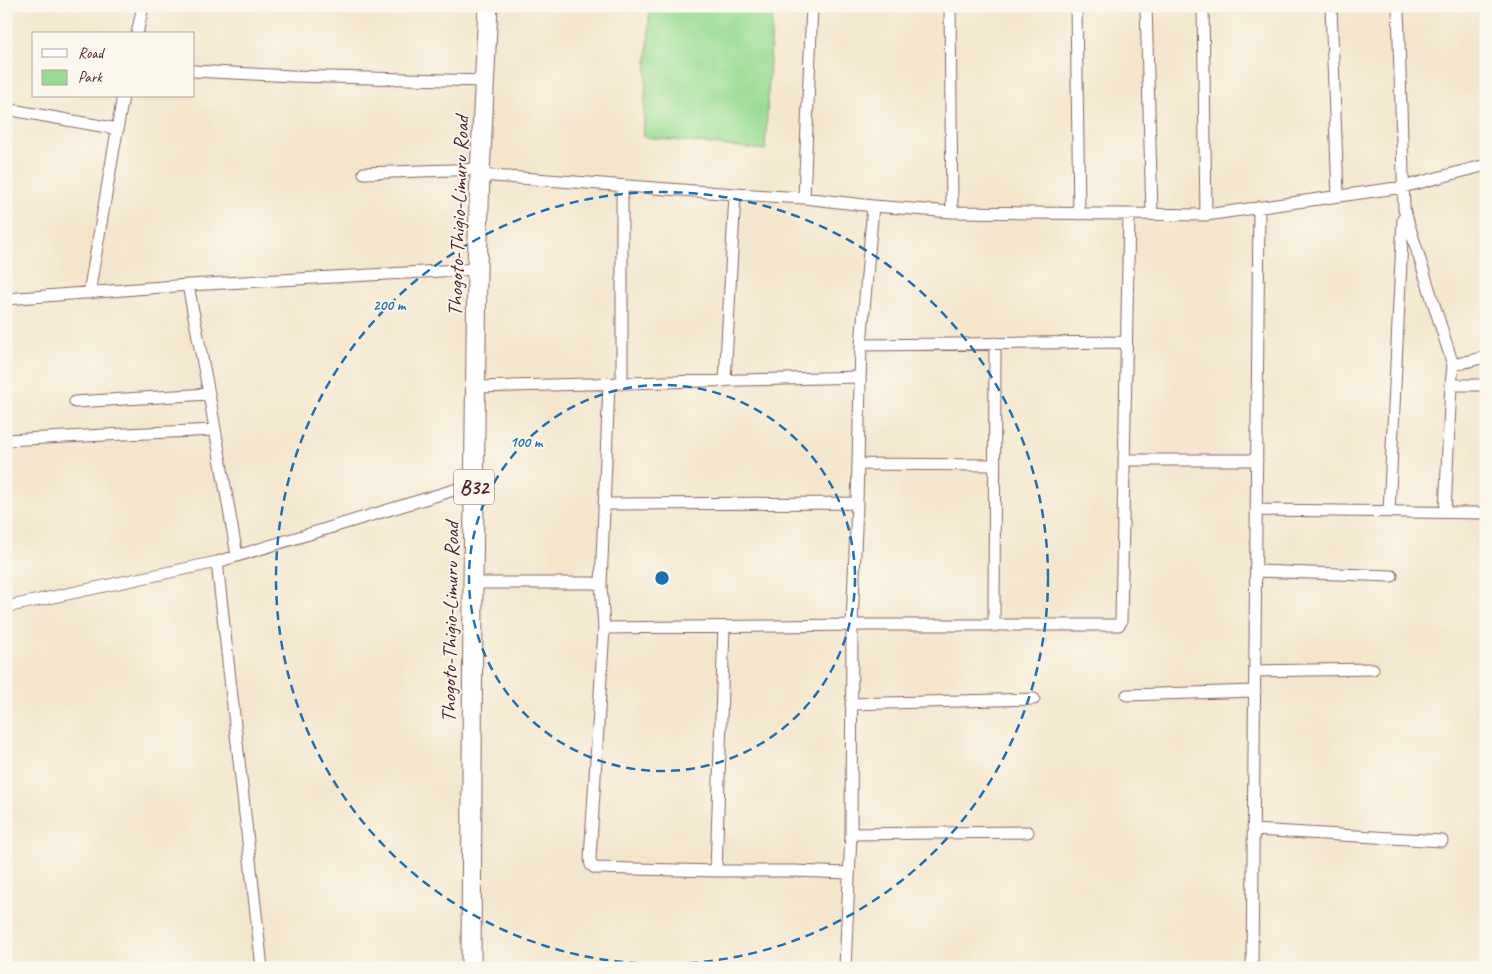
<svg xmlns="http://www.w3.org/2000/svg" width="1492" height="974" viewBox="0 0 1492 974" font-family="Caveat,sans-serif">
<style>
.green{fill:#98db92;stroke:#717d5e}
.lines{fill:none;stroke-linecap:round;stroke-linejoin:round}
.minor-casing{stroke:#866564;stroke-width:13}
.trunk-casing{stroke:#866564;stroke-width:21}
.minor{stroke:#fff;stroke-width:11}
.trunk{stroke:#fff;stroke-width:19}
.ring{fill:none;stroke:#1f6fb2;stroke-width:2.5;stroke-dasharray:9 6}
.labels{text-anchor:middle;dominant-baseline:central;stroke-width:4;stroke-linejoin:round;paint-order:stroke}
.shield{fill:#fbf7ec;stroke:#7f6065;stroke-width:1}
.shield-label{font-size:20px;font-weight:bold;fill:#4a1f2b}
.street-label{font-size:21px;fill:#4a1f2b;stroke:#fbf7ec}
.centre{fill:#1f6fb2;stroke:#fbf7ec;stroke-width:2.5}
.ring-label{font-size:15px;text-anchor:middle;font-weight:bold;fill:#1f6fb2;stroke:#fbf7ec;stroke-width:4;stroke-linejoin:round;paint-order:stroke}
</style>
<rect width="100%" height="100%" fill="#fbf7ec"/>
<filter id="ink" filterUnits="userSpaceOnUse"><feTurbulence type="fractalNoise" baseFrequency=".02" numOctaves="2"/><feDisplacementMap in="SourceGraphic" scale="10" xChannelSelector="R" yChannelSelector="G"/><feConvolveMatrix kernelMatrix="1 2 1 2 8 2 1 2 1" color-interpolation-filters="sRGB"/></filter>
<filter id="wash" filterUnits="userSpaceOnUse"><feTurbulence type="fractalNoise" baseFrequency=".0096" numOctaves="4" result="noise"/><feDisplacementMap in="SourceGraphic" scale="20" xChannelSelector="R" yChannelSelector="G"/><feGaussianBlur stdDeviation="1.12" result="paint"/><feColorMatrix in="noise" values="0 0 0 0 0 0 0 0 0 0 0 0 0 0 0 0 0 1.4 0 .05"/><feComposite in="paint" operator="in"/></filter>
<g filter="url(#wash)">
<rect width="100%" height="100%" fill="#f4e6cd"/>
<!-- green -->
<path class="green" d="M650,6h123l-8,144 -122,-13z"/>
</g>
<g filter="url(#ink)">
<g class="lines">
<defs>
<path id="minor" d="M950,6l2,206
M1076,6l3,208
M1146,6l6,208
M1203,6l3,209
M1331,6l7,190
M1398,6l6,203 49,156 -2,20h35
M137,34l6,-28
M194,71l98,5 192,5
M6,109l112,20
M364,173l116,-4
M480,175l255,19 69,4 69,8 79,6 254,3 197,-28 83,-22
M622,186v198
M804,198l8,-192
M89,293l34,-197
M6,299l182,-14
M861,345l265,-3
M1453,365l33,-8
M725,381l10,-187
M609,384l-8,201 3,43 -14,231 1,6 4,3 121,3h77l56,2
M476,387l384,-10
M75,402l134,-8
M6,440l119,-6 90,-4
M1124,460h133
M858,464l136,1
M604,504l253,-1
M1256,510l230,3
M1389,511l14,-292
M1445,512l6,-127
M237,556l-28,-162 -21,-109 289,-16
M1256,571l136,5
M473,583h120l8,2
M6,607l211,-45
M994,626l1,-283
M604,628l248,-3h267l2,-3 8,-408
M1255,671l118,-2
M1127,695l128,-4
M851,704l183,-5
M1254,830l188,11
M851,834l177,-2
M716,871l8,-244
M262,968l-45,-406 247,-75 11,-5
M845,968l6,-134 1,-209 5,-122 4,-158 12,-139
M1252,968l7,-761"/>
<path id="trunk" d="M471,968l2,-385 4,-314 3,-94 8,-169"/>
</defs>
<!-- minor casing -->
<use href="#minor" class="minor-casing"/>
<!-- trunk casing -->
<use href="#trunk" class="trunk-casing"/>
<!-- minor -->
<use href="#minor" class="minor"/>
<!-- trunk -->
<use href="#trunk" class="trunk"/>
</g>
</g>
<!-- distance rings -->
<g class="ring">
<circle cx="662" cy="578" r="193"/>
<circle cx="662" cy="578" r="386"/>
</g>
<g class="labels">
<!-- shield labels -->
<rect class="shield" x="454" y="469.5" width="40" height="35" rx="4"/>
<g class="shield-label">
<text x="474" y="487">B32</text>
</g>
<!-- street labels -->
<g class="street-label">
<text transform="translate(458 216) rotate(-88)">Thogoto-Thigio-Limuru Road</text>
<text transform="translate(450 622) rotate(-89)">Thogoto-Thigio-Limuru Road</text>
</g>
</g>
<circle cx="662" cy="578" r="8" class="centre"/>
<g class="ring-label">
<text x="389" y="310">200 m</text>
<text x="526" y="447">100 m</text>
</g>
<!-- margin -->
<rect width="1492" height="974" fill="none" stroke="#fbf7ec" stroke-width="25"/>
<!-- legend -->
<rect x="32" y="32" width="162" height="65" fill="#fbf7ec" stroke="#b4a19f"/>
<rect x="42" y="49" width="25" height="8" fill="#ffffff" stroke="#b4a19f"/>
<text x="78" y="58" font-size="15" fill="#4a1f2b">Road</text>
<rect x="42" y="70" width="25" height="15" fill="#98db92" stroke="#b4a19f"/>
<text x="78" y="82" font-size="15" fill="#4a1f2b">Park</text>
</svg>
